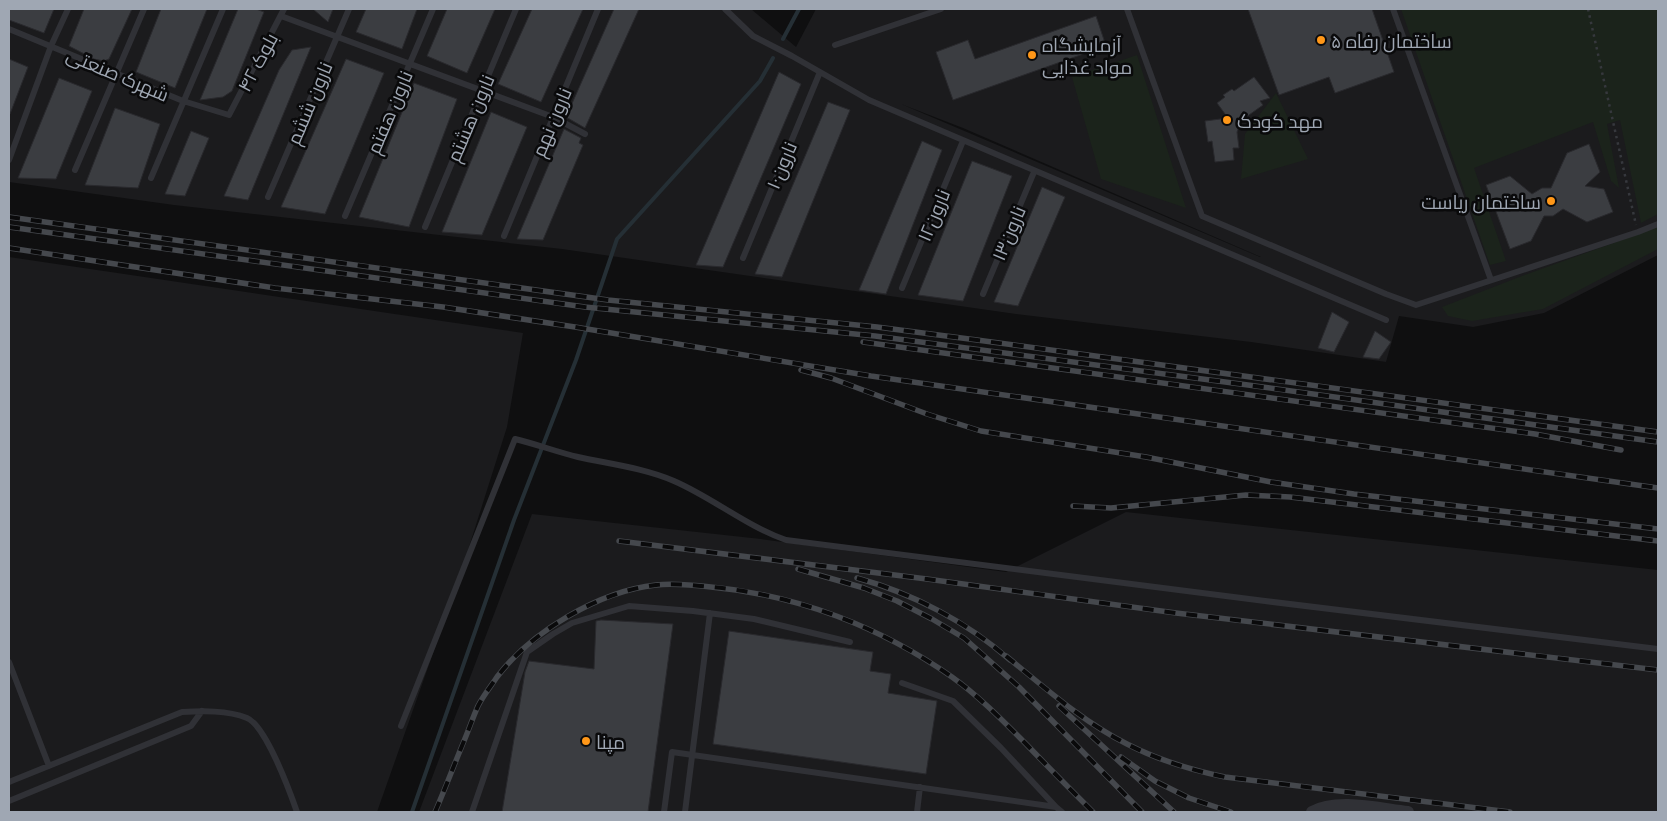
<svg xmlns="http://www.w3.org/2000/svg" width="1667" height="821" viewBox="0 0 1667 821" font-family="'Exo 2',Cairo,sans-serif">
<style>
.built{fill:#1b1b1d;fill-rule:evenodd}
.green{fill:#1b231b}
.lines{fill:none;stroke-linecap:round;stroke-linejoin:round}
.stream{stroke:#252f35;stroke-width:4}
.building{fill:#3b3d41;stroke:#29292d}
.path{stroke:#36383d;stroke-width:2.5;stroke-dasharray:2.5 4;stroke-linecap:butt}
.service{stroke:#303136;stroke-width:6}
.minor{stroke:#303136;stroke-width:12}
.rail-casing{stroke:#45484d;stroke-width:5.5}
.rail{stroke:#0a0a0b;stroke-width:4;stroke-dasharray:11;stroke-linecap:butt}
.poi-dot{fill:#ff9718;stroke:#0a0a0b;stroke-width:2}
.labels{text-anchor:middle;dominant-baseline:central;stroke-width:5;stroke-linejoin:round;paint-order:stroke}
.poi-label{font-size:19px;fill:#9fa7b3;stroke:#0a0a0b;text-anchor:start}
.street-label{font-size:19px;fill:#9fa7b3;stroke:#0a0a0b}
</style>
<rect width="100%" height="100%" fill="#0f0f10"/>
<!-- built -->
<path class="built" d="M9,9h742l45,38 20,-38h842v246l-114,58 -71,14 -74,-11 -13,46 -135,-20 -235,-28 -454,-65 -388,-44 -165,-23zM901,104l62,24 298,129h-1z
M9,257l514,76 -16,94 -52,164 -78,221h-368z
M1126,512l532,58v242h-1239l113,-298 229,25 245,33z"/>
<!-- green -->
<path class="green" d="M1401,9h257v205l-17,9 -21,-103 -13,4 12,64 -8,-7 -18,-59 -119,46 32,93 -16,4z
M1137,55l49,153 -85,-29 -29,-102z
M1276,93l32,66 -67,20 4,-45z
M1658,227v22l-115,60 -71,12 -24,-5 -6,-9 80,-31z"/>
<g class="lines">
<!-- stream -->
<path class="stream" d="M783,39l16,-30
M412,812l102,-292 62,-160 41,-121 143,-158 13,-23"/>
</g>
<!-- building -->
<path class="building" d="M9,9h45l-10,24 -35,-13z
M84,9h48l-23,50 -5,2 -10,-2 -25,-13z
M161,9h46l-32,79 -39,-16z
M238,9h18l8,3 -32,79 -9,6 -23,3z
M313,9h20l-5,13z
M366,9h51l-15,40 -46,-17z
M447,9h48l-28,64 -40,-17z
M532,9h51l-42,93 -43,-18z
M614,9h25l-54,119 -19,-11z
M1248,9h124l22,63 -59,21 -6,-16 -50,18z
M1096,16l10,30 -153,54 -17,-48 32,-12 7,19z
M311,47l-63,153 -24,-4 55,-126 13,-20z
M9,59l19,8 -18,47h-1z
M346,59l38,14 -59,141 -44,-7z
M779,72l22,12 -78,183 -27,-2z
M1254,77l16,21 -10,3 3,4 -21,15 -5,12 2,16h-6l1,12 -19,2 -3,-21 -4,1 -3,-21 23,-3 -11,-15 8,-6 -2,-2 9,-6 2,2z
M59,78l33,13 -36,88 -38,-1z
M414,83l43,16 -48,128 -50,-10z
M828,102l22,8 -68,167 -27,-3z
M115,108l45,16 -22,64 -53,-3z
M491,112l36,15 -45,108 -40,-3z
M564,129l17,9 -2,5 4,2 -40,95 -26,-1z
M191,131l18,7 -24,58 -20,-2z
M922,141l20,9 -56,144 -27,-4z
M1589,144l11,28 -15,14 19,3 9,23 -26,10 -24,-13 -10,7h-9l-13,25 -21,8 -24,-64 24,-9 22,18 10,-6h9l16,-35z
M972,161l40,15 -49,125 -45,-6z
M1042,187l23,10 -47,109 -24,-4z
M1332,312l17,10 -15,30 -16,-4z
M1375,331l16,11 -12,17 -16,-2z
M601,620l72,4 -25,188h-146l23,-140 4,-11 65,8 2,-48z
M729,631l144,21 -3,19 21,3 -3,19 49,8 -11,73 -213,-30z"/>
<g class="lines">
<!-- path -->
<path class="path" d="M1588,9l48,216"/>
<!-- service -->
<path class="service" d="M725,9l28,27 39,20 77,44 517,220
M1127,9l75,207 184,78 30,11 222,-73 20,-8
M1393,9l98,271
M281,16l272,101 32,17
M9,29l174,72 46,14 55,-106
M835,45l106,-36
M9,160l42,-114 17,-37
M75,170l69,-161
M151,178l72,-169
M268,197l81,-188
M345,216l88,-207
M425,227l91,-218
M504,236l94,-227
M743,258l77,-186
M902,288l61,-147
M983,294l51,-122
M9,662l40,104
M902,683l51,18 48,47 55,59
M401,726l114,-287c21,5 42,13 63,18 32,7 66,11 96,24 39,17 72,45 112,59l479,61 393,48
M9,782l173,-70c20,-1 45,-2 65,6 19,8 43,74 50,94
M9,801l182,-75 11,-15
M472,812l55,-160 26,-18 19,-11 57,-17 64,5 61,8 96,23
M664,812l8,-60 384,55 6,5
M685,812l25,-199
M917,812l3,-25"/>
<!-- minor -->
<path class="minor" d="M1312,812c25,-14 68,-3 96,0"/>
<defs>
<path id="rail" d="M9,217l599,83 269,27 100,13 681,92
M9,227l576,80 290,29 373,49 410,57
M9,248l266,40 168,19 132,20 296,49 787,112
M863,342l672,92 86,16
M801,370l30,8 96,36 54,17 165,26 125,25 83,12 304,35
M1073,506l38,2 135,-13 44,2 368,44
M619,541l308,38 249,34 482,57
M798,569l66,19 33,13 35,18 32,19 55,49 123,125
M857,578c55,15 110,44 153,82
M1006,656c38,31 77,66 121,88 31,16 64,26 98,33l285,35
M1059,706l115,106
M1121,757l34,24 34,17 42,14
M435,812c10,-23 19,-47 29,-71 5,-12 9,-24 14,-35 5,-10 13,-20 19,-29 34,-45 102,-86 159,-92 18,-2 37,0 55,2 86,8 170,40 241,90 28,20 51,44 75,68 22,23 44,45 66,67"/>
</defs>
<!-- rail casing -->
<use href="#rail" class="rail-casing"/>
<!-- rail -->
<use href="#rail" class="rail"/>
</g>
<!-- markers -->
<g class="poi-dot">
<circle cx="1321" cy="40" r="5"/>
<circle cx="1032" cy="55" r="5"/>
<circle cx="1227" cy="120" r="5"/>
<circle cx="1551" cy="201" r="5"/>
<circle cx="586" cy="741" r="5"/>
</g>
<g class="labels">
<!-- poi labels -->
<g class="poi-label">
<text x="1331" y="40">۵ ساختمان رفاه</text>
<text x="1042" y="44">آزمایشگاه<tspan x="1042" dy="22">مواد غذایی</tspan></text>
<text x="1237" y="120">مهد کودک</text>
<text x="1541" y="201" text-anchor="end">ساختمان ریاست</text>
<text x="596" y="741">مپنا</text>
</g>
<!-- street labels -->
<g class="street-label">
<text transform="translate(257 62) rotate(-62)">بلوک ۴۲</text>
<text transform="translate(118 74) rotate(23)">شهرک صنعتی</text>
<text transform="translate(309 103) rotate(-67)">نارون ششم</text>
<text transform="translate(389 112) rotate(-67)">نارون هفتم</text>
<text transform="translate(470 118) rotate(-67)">نارون هشتم</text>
<text transform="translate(551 122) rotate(-67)">نارون نهم</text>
<text transform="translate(781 165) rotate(-67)">نارون۱۰</text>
<text transform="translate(933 215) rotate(-67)">نارون۱۲</text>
<text transform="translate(1008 233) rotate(-67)">نارون۱۳</text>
</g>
</g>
<!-- border -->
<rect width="1667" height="821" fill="none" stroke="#9fa7b3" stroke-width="20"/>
</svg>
